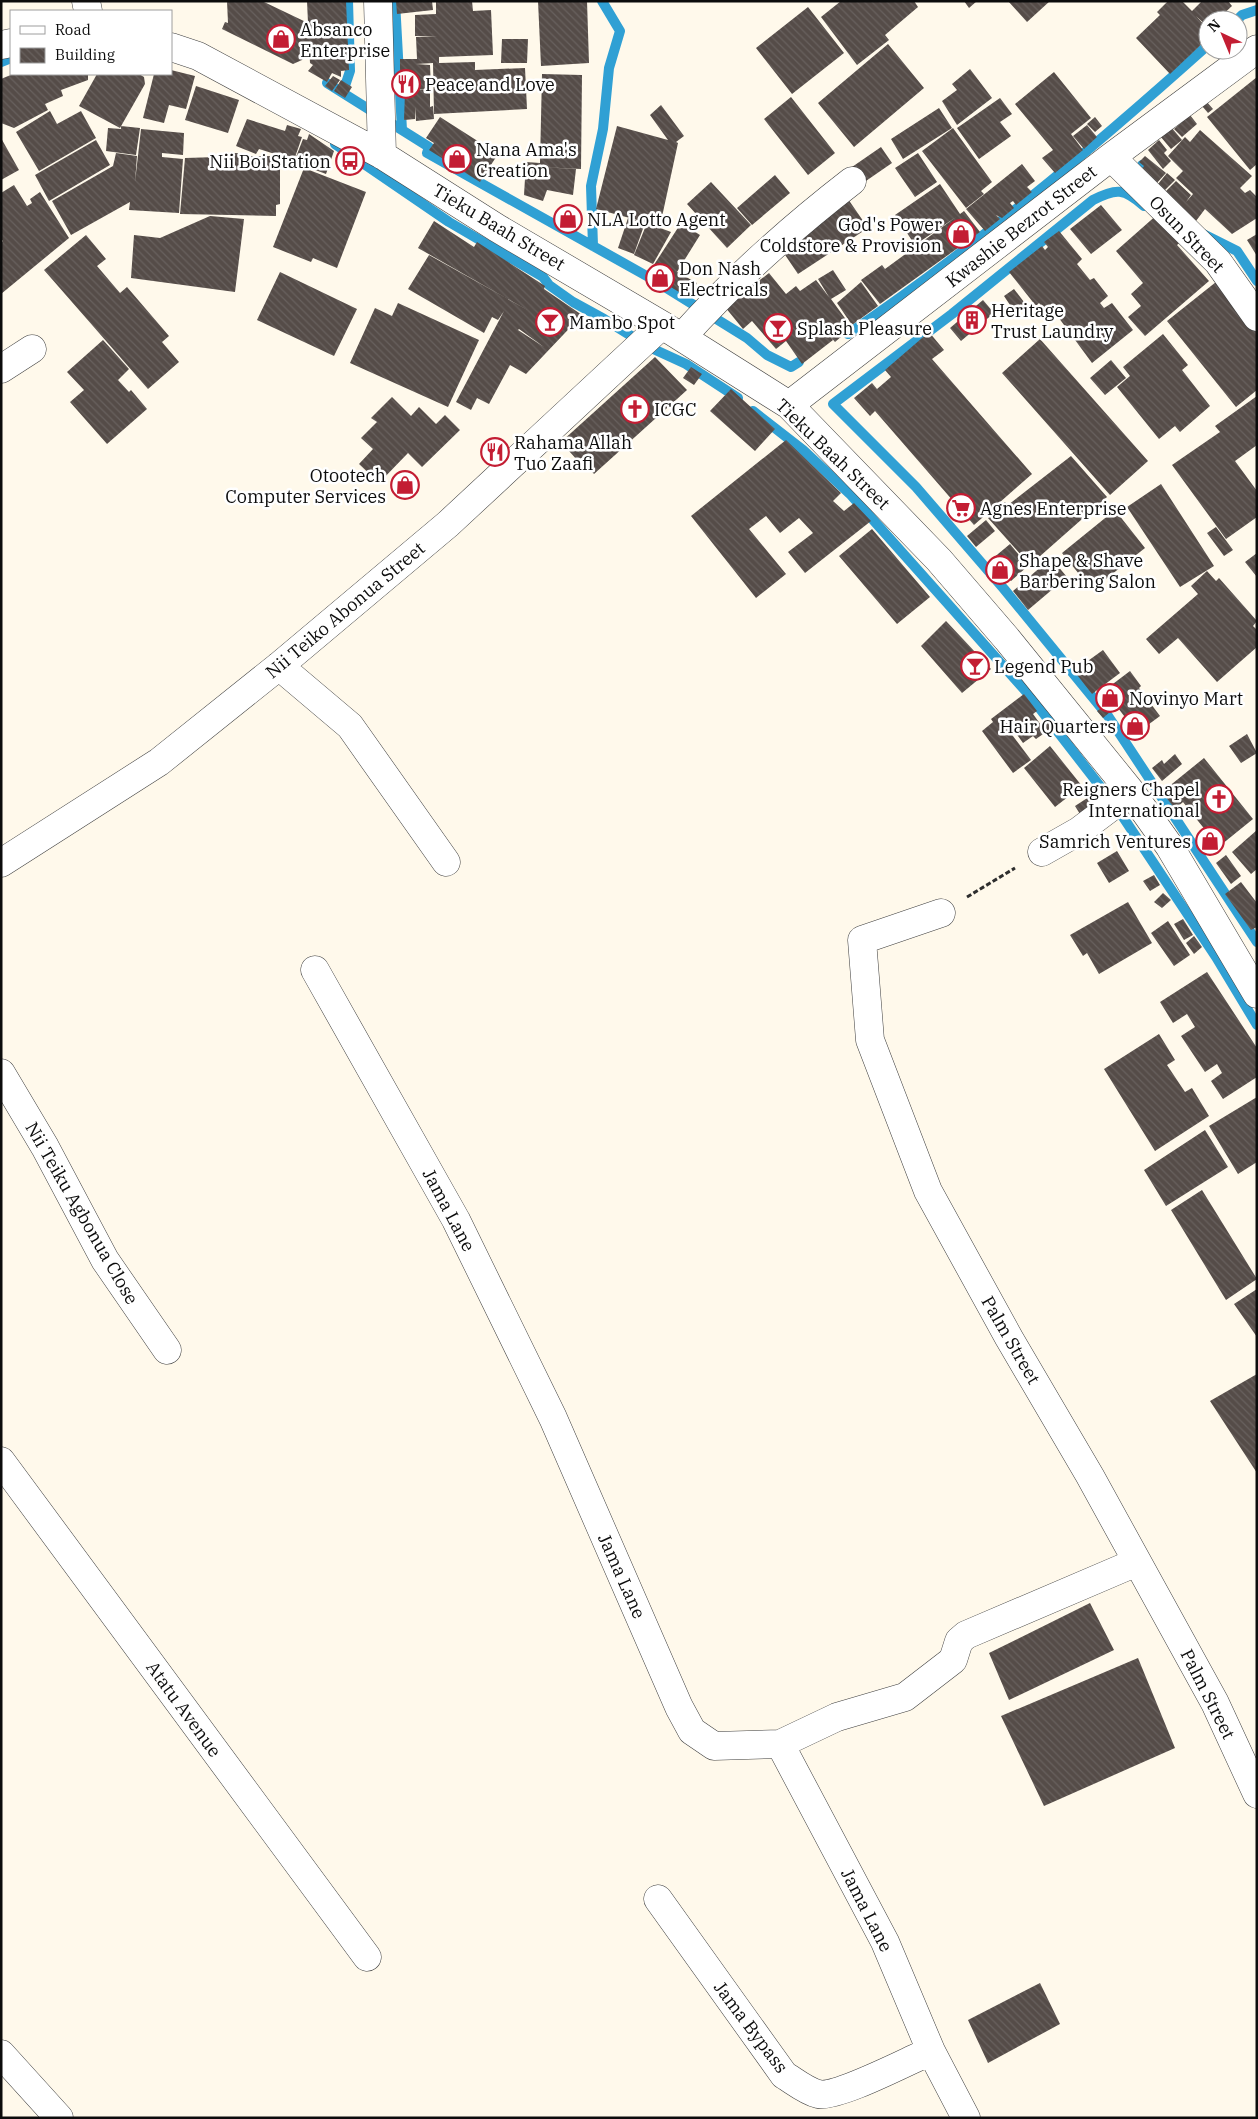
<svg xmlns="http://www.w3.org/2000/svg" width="1258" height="2119" viewBox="0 0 1258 2119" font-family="'IBM Plex Serif',serif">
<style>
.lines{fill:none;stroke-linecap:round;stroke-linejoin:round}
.stream{stroke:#30a0d4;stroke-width:10}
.building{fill:url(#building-back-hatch);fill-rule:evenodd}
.minor-casing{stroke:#3f3f3f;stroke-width:29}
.path{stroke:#2e2e2e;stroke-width:3;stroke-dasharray:5 2.5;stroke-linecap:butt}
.minor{stroke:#fff;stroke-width:28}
.labels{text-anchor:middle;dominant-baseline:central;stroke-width:5;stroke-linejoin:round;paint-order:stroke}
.poi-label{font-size:18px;fill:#0c0c0c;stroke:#fff;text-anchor:start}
.street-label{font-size:18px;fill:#0c0c0c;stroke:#fff}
</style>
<defs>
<pattern id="building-back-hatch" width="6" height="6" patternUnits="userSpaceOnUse" patternTransform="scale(1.25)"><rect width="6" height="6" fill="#554c48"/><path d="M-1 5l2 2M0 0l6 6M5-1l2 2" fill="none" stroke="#68615e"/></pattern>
</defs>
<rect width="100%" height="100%" fill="#fff9eb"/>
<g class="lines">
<!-- stream -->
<path class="stream" d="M395,1l7,129
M1237,20l5,-5 15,-5
M1,62l10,-4
M327,83l102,64 -2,6 225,126 95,59 20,17 24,12 8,-5
M343,92l7,-21 -2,-70
M335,144l114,78 94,55 6,8 24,17 31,17 45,28 37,17 52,34
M1142,165l1,3
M1144,206c-20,-18 -28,-18 -51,-6l-141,114 -119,90 83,83 88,102 104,127 149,226
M1203,234l34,17 20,30
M593,246l-2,-60 12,-57 6,-61 11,-37 -18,-30
M848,334c128,-87 245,-186 360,-289
M753,411l50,39 47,44 180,202 87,112 99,149 41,68"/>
</g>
<!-- building -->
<path class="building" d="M227,1h35l46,22 -1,-22h39l3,69 -8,1v6l-9,-4 -5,9 -19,-11 5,-6 -3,-2 -1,-18 -7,15 -9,4 -71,-35 3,-7 3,1z
M396,1h36l1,9 -36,4z
M436,1h36l1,10 18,-1 2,45 -54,2v6l36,-1v8l50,-2 2,41 -93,5 -1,-51 -17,1 14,1 1,24 -31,1v-31h17l-1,-22 21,-1h-22v-21l21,-1z
M538,1h49l2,62 -48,3z
M841,1h73l4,6 -33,28 4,5 -32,25 -36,-48z
M964,1h13l-8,7z
M1008,1h42l-23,21z
M1168,1h14l10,10 10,-10h26l4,5 -15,14h-9v7l-12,-11 12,13v9l-38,36 -34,-36 24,-23 -3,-3z
M808,7l36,46 -52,41 -36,-46z
M502,39h26l-1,24h-26z
M888,44l36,44 -70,59 -36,-44z
M970,69l22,29 -35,27 -15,-24 15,-11 -5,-6z
M171,70l24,6 -9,33 -17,-4 -5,18 -21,-5 11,-44h17z
M1054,72l37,46 -20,16 12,16 -28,23 -13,-15 11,-8 -38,-46z
M13,74h75v6l-27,10 2,6 -18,8 3,6 -34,18 -13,-5v-44z
M97,74h42l5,3 1,7 -25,44 -41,-22z
M542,74l40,1 -1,94 -41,-2 36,2 -3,26 -26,-5 -4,11 -19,-6 2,-33 14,1z
M333,76l7,4 -8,11 -7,-5z
M1257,77v87l-7,6 -43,-53z
M341,80l11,7 -7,11 -11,-7z
M196,86l43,14 -11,33 -43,-13z
M430,89v18l3,-1 1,13 -18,2 -1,-14v12l-11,1 1,-29z
M791,97l44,56 -27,22 -44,-56z
M1000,98l12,16 -12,8 11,14 -32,23 -22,-31z
M1206,101l7,8 -5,4 -6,-7z
M661,105l23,31 -8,6 2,1 -18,83 -64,-17 21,-83 51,14 -18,-25z
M939,108l13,20 -49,31 -12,-20z
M50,111l7,13 24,-13 15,27 -57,33 -23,-39z
M1190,115l7,9 -15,13 -8,-8z
M440,117l58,37 -18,28 -51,-32 5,-7 -8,-5z
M1095,117l7,9 -7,6 -8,-8z
M247,119l38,12 2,-6 14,4 -3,7 4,1 -8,23 -35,-11 -3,5 -20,-8z
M1087,125l10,12 -13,12 -11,-13z
M121,126l19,2 -4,27 -30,-4 2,-23 13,1z
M1171,127l11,13 -11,9 -11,-13z
M953,128l39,54 -11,9 3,3 -18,14 -44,-57z
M141,129l43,4 -1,22 -21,-2v4l21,2 -4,54 -50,-3 1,-8 -59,33 -19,-34 61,-35 3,-13 21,3 -2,26z
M1200,130l52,46 -12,12 5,5 5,-3 7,7v21l-25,16 -27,-25 -9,12 -31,-29 11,-11 15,14 -5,7 7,-8 -17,-16 7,-7 -15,-15 17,-19 5,5z
M309,134l25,17 -8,23 -32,-12 9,-23 4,1z
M1,138l18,32 -18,10z
M96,140l14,25 -61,36 -14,-26z
M1159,140l8,10 -3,3 7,8 -8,8 -15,-19z
M881,147l11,16 -29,20 -11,-16z
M218,153h25v3h37v48l-4,1v11l-96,-2 5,-56 33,-1z
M918,153l19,29 -22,15 -20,-29z
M1145,156l21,17 -10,11 -15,-14 3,-4 -5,-4z
M1022,164l13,17 -8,6 5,5 -16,13 -3,-4 -3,2 4,5 -12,10 -6,-3 4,4 -15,12 -19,-22z
M304,168l62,24 -29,76 -24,-10 -2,4 -38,-15z
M1167,173l8,7 -10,10 -7,-6z
M775,175l15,18 -38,32 -15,-17z
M711,182l40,43 -24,23 -40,-44z
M940,184l20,30 4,-3 16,21 -100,72 -19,-24 21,-15 3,4 71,-52 -41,28 -20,-30z
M14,185l13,21 5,-3 -2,-4 10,-7 29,46 -68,56v-51l2,-2 -2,-2v-46z
M848,199l20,29 -70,46 -19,-28z
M1101,205l21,25 -31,24 -21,-25z
M1159,213l26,25 -8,7 32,36 -64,55 -17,-19 13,-11 -10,-12 12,-11 -27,-32z
M210,216l34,3 -9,73 -104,-14 3,-43 26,3z
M628,218l17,5 -11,31 -16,-6z
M434,221l40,26 3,-5 68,44 -1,3 38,26 -56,59 -16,-9 -21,39 -12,-6 -6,12 -15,-8 48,-91 -6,9 -6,-3 -8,16 -76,-44 21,-34 100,56 -111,-63zM519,329l25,18 -26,-17z
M647,223l24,9 -18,32 -19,-9z
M681,223l19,12 -23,37 20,11 -8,15 -20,-12 5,-9 -4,6 -20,-12z
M1059,231l23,28 -5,5 13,16 4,-2 14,18 -8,7 4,5 8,-5 21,27 -41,33 -39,-53 -5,4 -9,-11 -3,3 -27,-34 33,-26 3,4 3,-3 -4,-5z
M1257,234v22l-10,-16z
M86,235l20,24 -9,7 23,27 7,-6 42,49 -7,6 17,20 -31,27 -104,-119z
M833,270l13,20 -15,9 16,22 -19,13 5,6 -31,24 -16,-23 -10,8 -24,-28 -9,8 -18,-22 44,-34 17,21 10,-8 4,5 16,-11 13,17 -11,-18z
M280,272l77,37 -23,47 -77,-36z
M861,282l17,24 -26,19 -15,-22z
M1216,282l41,51v57l-21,17 -69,-86z
M1014,289l13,17 -11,8 -12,-18z
M983,300l11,13 -33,28 -11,-13z
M398,303l81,37 -31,67 -98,-44 25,-55 17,8z
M837,330l5,6 -7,6 -5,-6z
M929,332l15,18 -12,9 100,115 -58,51 -99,-114 -5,5 -16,-18 18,-15 5,6 14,-12 -6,-7z
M1163,334l25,31 -6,5 28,36 -30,26 -5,-6 -16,13 -42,-52 13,-11 -7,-9z
M1040,339l108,122 -38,34 -108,-122z
M103,340l26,29 -11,11 11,12 2,-2 16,19 -40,35 -37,-42 14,-12 -17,-18z
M655,357l32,33 -93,84 -14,-16 -2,3 -17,-19z
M1111,360l15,18 -21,17 -15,-17z
M691,367l11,7 -8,11 -11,-7z
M731,389l44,40 -20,22 -45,-40z
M1257,396v49l-22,16 22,30v26l-31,22 -54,-74 48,-33 -5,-6z
M392,397l19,19 8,-9 17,17 9,-9 15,15 -38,37 -14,-14 -29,30 -20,-19 14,-15 -12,-11 16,-16 -6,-4z
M786,440l55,53 -8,8 11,10 10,-8 17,18 -66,52 -17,-21 25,-19 -14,-15 -19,15 -14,-17 -17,13 37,45 -30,24 -65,-82z
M1071,456l36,41 -77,68 -42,-47 17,-16 3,3z
M1161,484l53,82 -34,21 -53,-80z
M1115,510l30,38 -53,42 -30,-37z
M986,520l9,11 -19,16 -9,-11z
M1216,527l17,23 -9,6 -17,-23z
M872,529l58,68 -33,27 -58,-68z
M1010,544l18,22 -17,15 -3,-3 -5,5 -14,-18 5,-3 -2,-3z
M1257,553v24l-12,-15z
M1051,558l16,19 -39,33 -15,-19z
M1207,571l9,10 3,-3 38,43 -4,5 4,4v17l-40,35 -39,-44 -19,16 -13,-15 52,-45 -7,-8z
M946,621l45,48 -29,24 -41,-47z
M1103,650l17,23 -28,21 -18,-23z
M1130,671l11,15 -2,2 21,28 -23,17 -22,-29 -3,3 -11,-14z
M1024,694l13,17 -4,3 13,18 -10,7 -3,-3 -10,7 -10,-14 -3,3 21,28 -18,13 -31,-42 11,-9 -2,-3z
M1105,705l5,7 -7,6 -6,-7z
M1050,719l5,7 -7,5 -5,-7z
M1247,734l10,19 -16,10 -12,-17z
M1050,746l32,40 -27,21 -31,-39z
M1175,754l7,10 -20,17 -10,-13 10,-8 2,4z
M1204,758l49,61 -42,34 -13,-16 8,-6 -23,-29 -8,7 -13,-17z
M1095,793l8,13 -20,13 -8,-13z
M1257,830v39l-6,5 -19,-22z
M1117,851l12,20 -20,12 -12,-20z
M1226,855l15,21 -10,8 -15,-21z
M1154,875l6,10 -10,6 -7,-10z
M1241,882l16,21v24l-6,3 -26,-36z
M1163,893l8,7 -9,8 -8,-6z
M1128,902l24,41 -53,31 -12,-21 -4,3 -13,-21z
M1183,919l10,16 -9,5 -10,-16z
M1168,921l22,34 -16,11 -23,-33z
M1194,936l8,11 -8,7 -8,-11z
M1207,972l50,76v29l-34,22 -12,-18 11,-8 -5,-9 -12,8 -24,-36 14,-9 -8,-13 -14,9 -13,-21z
M1159,1034l16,26 -8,5 18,27 7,-4 17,28 -54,35 -51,-82z
M1257,1097v65l-19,12 -29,-48z
M1205,1130l23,37 -62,39 -22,-36z
M1202,1190l55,89 -31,21 -55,-90z
M1257,1289v48l-23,-33z
M1257,1374v99l-47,-72z
M1090,1603l24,47 -105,50 -20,-47z
M1138,1658l37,90 -131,58 -43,-90z
M1040,1983l20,41 -72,39 -20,-43z"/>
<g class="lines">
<defs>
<path id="minor" d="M86,1l2,10
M378,1l4,154
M1,45l10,-2
M171,47l27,9 184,99 115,73 165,97 127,80 150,155 68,79 124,153 39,55 87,147
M1111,157l107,105 39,55
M682,337c52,-58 108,-108 170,-156
M1,369l31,-20
M789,405l322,-248 146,-108
M279,666l71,60 96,136
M1042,852l37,-21 52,-39
M1,863l158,-101 120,-96 169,-142 214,-199
M941,913l-79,27 8,100 58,151 81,147 81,138 125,227 42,91
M315,970l141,250 97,198 126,289 13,24 22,15 66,-2 57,-27 68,-20 48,-37 6,-19 7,-6 171,-73
M1,1073l44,74 60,113 62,90
M1,1461l366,496
M780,1744l105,198 46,109 35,67
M658,1899l126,176c10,6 22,16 34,19 20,4 91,-34 113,-43
M1,2054l58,64"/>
</defs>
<!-- minor casing -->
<use href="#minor" class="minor-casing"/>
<!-- path -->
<path class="path" d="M967,897l48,-29"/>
<!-- minor -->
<use href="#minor" class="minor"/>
</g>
<!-- icons -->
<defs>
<symbol id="shop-ring" viewBox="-11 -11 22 22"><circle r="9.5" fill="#fff" stroke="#c31d33" stroke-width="1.5"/><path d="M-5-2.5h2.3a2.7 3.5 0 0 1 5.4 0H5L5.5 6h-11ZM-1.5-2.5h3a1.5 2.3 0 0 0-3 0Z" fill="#c31d33"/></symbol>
<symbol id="restaurant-ring" viewBox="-11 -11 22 22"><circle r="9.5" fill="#fff" stroke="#c31d33" stroke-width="1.5"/><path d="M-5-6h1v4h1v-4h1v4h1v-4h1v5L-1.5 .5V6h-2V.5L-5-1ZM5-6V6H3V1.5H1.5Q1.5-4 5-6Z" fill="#c31d33"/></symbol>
<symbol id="bus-ring" viewBox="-11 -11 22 22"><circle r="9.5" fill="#fff" stroke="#c31d33" stroke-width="1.5"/><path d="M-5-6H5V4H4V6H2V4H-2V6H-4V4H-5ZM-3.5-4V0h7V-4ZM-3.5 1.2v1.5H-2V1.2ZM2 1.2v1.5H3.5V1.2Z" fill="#c31d33"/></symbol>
<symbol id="building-ring" viewBox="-11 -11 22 22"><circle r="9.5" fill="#fff" stroke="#c31d33" stroke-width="1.5"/><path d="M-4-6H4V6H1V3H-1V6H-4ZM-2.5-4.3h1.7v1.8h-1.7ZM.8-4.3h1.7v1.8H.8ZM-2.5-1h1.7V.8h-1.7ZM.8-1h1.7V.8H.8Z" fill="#c31d33"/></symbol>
<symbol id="bar-ring" viewBox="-11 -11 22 22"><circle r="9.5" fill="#fff" stroke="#c31d33" stroke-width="1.5"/><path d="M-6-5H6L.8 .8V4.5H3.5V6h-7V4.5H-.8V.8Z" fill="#c31d33"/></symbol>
<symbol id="church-ring" viewBox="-11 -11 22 22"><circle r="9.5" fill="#fff" stroke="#c31d33" stroke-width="1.5"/><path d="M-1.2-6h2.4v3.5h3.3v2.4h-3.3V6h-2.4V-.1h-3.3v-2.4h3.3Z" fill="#c31d33"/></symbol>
<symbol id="supermarket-ring" viewBox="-11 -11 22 22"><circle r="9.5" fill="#fff" stroke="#c31d33" stroke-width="1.5"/><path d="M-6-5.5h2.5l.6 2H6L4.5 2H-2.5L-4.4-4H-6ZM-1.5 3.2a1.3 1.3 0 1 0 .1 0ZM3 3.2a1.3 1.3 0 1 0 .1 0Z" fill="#c31d33"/></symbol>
</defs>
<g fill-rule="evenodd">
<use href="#shop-ring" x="265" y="23" width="32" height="32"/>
<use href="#restaurant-ring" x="390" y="68" width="32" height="32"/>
<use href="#shop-ring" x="441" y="143" width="32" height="32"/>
<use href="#bus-ring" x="334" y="145" width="32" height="32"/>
<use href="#shop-ring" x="552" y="203" width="32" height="32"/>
<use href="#shop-ring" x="945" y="218" width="32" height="32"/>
<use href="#shop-ring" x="644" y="262" width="32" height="32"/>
<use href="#building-ring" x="956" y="304" width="32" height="32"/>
<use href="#bar-ring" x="534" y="306" width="32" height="32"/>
<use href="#bar-ring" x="762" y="312" width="32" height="32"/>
<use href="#church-ring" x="619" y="393" width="32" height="32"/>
<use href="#restaurant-ring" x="479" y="436" width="32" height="32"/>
<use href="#shop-ring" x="389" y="469" width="32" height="32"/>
<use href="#supermarket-ring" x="945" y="492" width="32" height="32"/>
<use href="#shop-ring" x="984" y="554" width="32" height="32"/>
<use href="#bar-ring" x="959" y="650" width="32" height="32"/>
<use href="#shop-ring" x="1094" y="682" width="32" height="32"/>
<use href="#shop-ring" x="1119" y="710" width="32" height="32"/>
<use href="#church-ring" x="1203" y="783" width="32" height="32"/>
<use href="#shop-ring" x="1194" y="825" width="32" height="32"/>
</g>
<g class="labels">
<!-- poi labels -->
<g class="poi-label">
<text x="300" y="29">Absanco<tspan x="300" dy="21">Enterprise</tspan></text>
<text x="425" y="84">Peace and Love</text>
<text x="476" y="149">Nana Ama's<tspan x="476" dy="21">Creation</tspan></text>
<text x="331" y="161" text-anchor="end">Nii Boi Station</text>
<text x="587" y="219">NLA Lotto Agent</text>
<text x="942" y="224" text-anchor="end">God's Power<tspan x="942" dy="21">Coldstore &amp; Provision</tspan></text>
<text x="679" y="268">Don Nash<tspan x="679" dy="21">Electricals</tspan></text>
<text x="991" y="310">Heritage<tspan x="991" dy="21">Trust Laundry</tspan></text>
<text x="569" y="322">Mambo Spot</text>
<text x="797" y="328">Splash Pleasure</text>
<text x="654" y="409">ICGC</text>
<text x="514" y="442">Rahama Allah<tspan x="514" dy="21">Tuo Zaafi</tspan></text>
<text x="386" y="475" text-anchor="end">Otootech<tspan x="386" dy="21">Computer Services</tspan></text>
<text x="980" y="508">Agnes Enterprise</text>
<text x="1019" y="560">Shape &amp; Shave<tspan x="1019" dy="21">Barbering Salon</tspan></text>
<text x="994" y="666">Legend Pub</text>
<text x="1129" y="698">Novinyo Mart</text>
<text x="1116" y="726" text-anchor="end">Hair Quarters</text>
<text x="1200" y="789" text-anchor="end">Reigners Chapel<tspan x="1200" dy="21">International</tspan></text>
<text x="1191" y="841" text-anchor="end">Samrich Ventures</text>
</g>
<!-- street labels -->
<g class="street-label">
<text transform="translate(1021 226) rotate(-38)">Kwashie Bezrot Street</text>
<text transform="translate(499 227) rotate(31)">Tieku Baah Street</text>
<text transform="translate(1187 234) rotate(46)">Osun Street</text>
<text transform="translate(833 454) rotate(44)">Tieku Baah Street</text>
<text transform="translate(345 610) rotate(-40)">Nii Teiko Abonua Street</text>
<text transform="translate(449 1210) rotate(62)">Jama Lane</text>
<text transform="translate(82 1213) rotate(60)">Nii Teiku Agbonua Close</text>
<text transform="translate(1011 1340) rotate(60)">Palm Street</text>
<text transform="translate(622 1576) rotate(66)">Jama Lane</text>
<text transform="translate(1208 1694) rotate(63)">Palm Street</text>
<text transform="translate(184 1709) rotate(54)">Atatu Avenue</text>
<text transform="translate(867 1910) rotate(63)">Jama Lane</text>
<text transform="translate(751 2027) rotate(53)">Jama Bypass</text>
</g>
</g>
<!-- border -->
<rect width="1258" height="2119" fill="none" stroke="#0c0c0c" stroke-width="5"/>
<!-- legend -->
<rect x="10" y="10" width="162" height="65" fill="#ffffff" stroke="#9e9e9e"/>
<rect x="20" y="26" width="25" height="8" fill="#ffffff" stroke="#9e9e9e"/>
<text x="55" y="35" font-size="15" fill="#0c0c0c">Road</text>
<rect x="20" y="48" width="25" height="15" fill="url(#building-back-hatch)" stroke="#9e9e9e"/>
<text x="55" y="60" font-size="15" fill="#0c0c0c">Building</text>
<!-- north arrow -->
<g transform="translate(1223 35) rotate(316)"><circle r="24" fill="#ffffff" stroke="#9e9e9e"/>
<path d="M0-4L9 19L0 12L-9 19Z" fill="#c31d33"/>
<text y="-8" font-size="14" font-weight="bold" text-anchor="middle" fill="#0c0c0c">N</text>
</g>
</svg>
